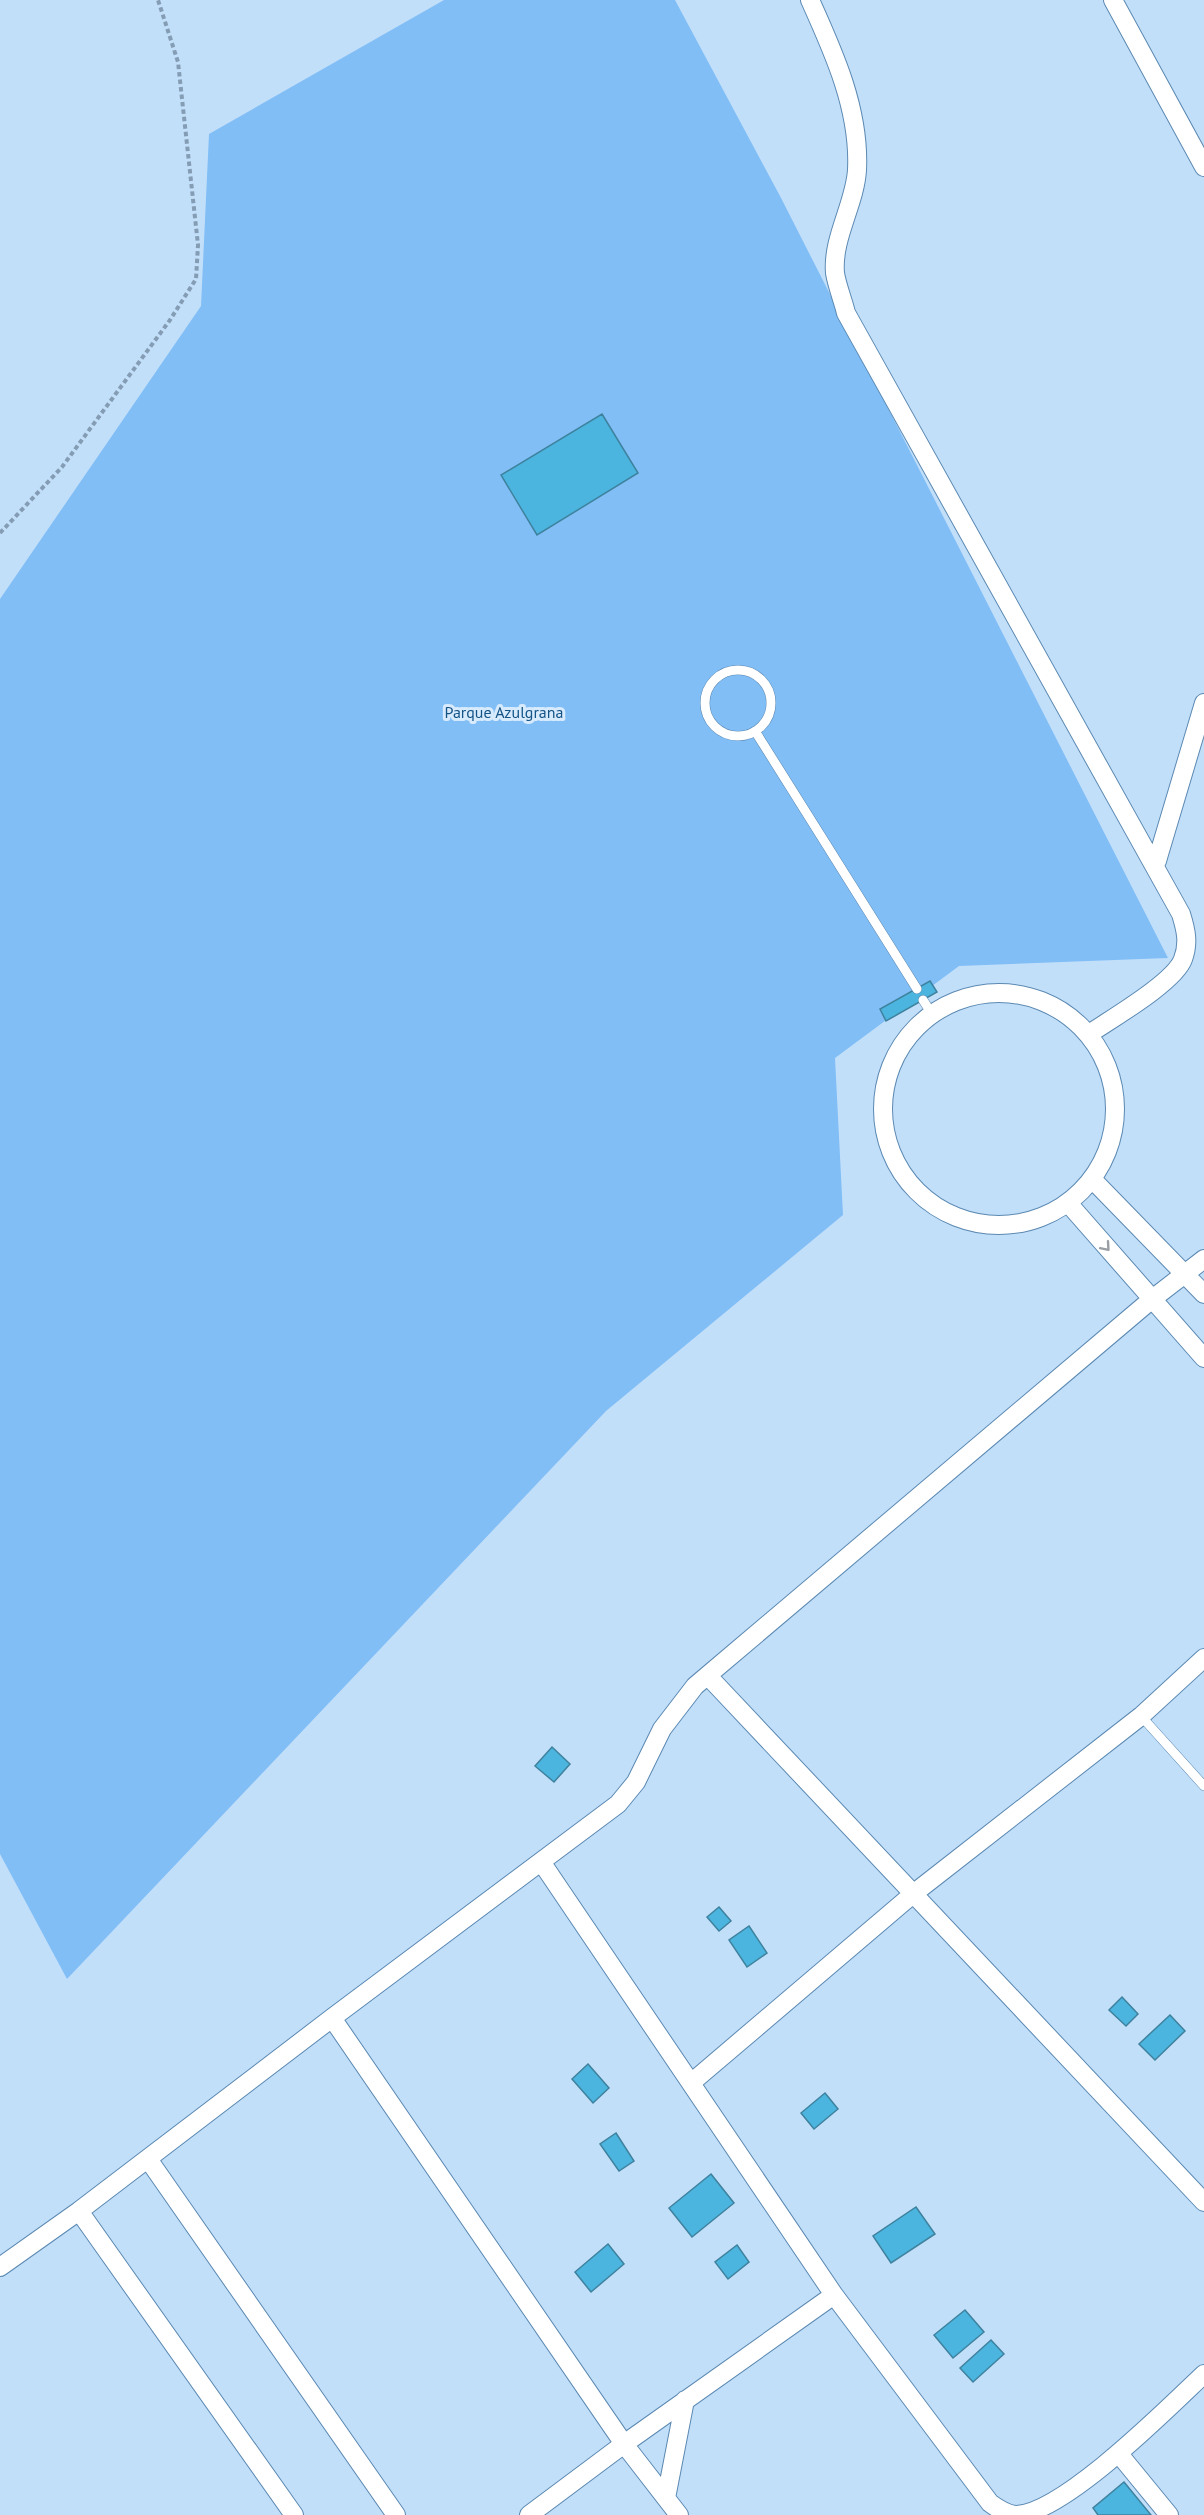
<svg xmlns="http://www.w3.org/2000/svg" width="1204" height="2515" viewBox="0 0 1204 2515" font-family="'PT Sans',sans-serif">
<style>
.green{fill:#81bef6}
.building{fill:#4bb5df;stroke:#3e829e;stroke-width:1.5}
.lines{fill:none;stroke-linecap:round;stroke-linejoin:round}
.lane-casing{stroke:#5b89b2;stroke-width:10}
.street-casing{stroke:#5b89b2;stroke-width:20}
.path{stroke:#849db4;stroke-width:4;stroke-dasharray:4.5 3;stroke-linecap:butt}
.lane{stroke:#fff;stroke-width:9}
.street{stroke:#fff;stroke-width:18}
.oneway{stroke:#999fa5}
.labels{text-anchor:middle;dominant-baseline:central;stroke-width:6;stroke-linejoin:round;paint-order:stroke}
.park-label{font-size:16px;fill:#135385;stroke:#d8ebfd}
</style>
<rect width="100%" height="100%" fill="#c2dffa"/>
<!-- green -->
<path class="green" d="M444,0h231l105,196 388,762 -209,8 -124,92 8,157 -237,196 -539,568 -67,-125v-1255l201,-293 8,-172z"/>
<!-- building -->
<path class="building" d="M602,414l36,59 -101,62 -36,-60z
M930,981l7,11 -51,29 -6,-12z
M552,1747l18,17 -16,18 -19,-16z
M719,1907l12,14 -12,10 -12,-14z
M749,1926l18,27 -20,14 -18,-27z
M1122,1997l16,17 -12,12 -17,-16z
M1170,2015l15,16 -30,29 -16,-16z
M588,2064l21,24 -16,15 -21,-24z
M825,2093l13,16 -24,20 -13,-16z
M616,2133l18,28 -15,10 -19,-27z
M711,2174l23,29 -42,34 -23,-29z
M916,2207l19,27 -44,29 -18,-27z
M608,2244l16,20 -33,28 -16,-20z
M737,2245l12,17 -21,17 -13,-17z
M965,2310l19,22 -31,26 -19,-23z
M991,2340l13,14 -31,28 -13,-14z
M1124,2482l27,33h-53l-5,-7z"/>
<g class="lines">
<defs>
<path id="lane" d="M705 703a33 33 0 1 1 66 0a33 33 0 1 1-66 0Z
M755,731l162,258
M923,1000l9,14
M1141,1716l63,70"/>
<path id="street" d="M810,0c24,53 50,110 47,170 -2,34 -25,68 -22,103 2,13 8,27 11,40l335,601c5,16 8,29 2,45 -8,23 -72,60 -94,75
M1113,0l91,167
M1153,864l4,-3 2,-7 45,-151
M883 1109a116 116 0 1 1 232 0a116 116 0 1 1-232 0Z
M1092,1179l112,115
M1068,1203l136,155
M708,1676l496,526
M542,1863l292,432 156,208c7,5 15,11 25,12 47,0 154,-108 189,-141
M332,2018l292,426 55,71
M691,2083l222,-189 228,-178 63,-58
M148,2159l248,356
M79,2211l215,304
M0,2267l79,-56 253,-193 286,-214 18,-22 26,-53 33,-43 456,-386 53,-41
M1119,2454l50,61
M666,2498l19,-98
M529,2515l95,-71 210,-149"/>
</defs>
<!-- lane casing -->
<use href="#lane" class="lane-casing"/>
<!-- street casing -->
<use href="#street" class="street-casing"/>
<!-- path -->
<path class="path" d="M0,533l62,-66 108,-147 26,-41 2,-34 -20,-183 -20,-62"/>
<!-- lane -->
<use href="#lane" class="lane"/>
<!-- street -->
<use href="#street" class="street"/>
</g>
<!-- one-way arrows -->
<defs><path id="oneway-chevron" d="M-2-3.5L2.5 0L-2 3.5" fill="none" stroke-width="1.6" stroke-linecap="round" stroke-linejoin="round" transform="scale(1.5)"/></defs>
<use class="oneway" href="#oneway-chevron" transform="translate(1106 1247) rotate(49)"/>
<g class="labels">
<!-- park labels -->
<g class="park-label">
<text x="504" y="712">Parque Azulgrana</text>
</g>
</g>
</svg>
